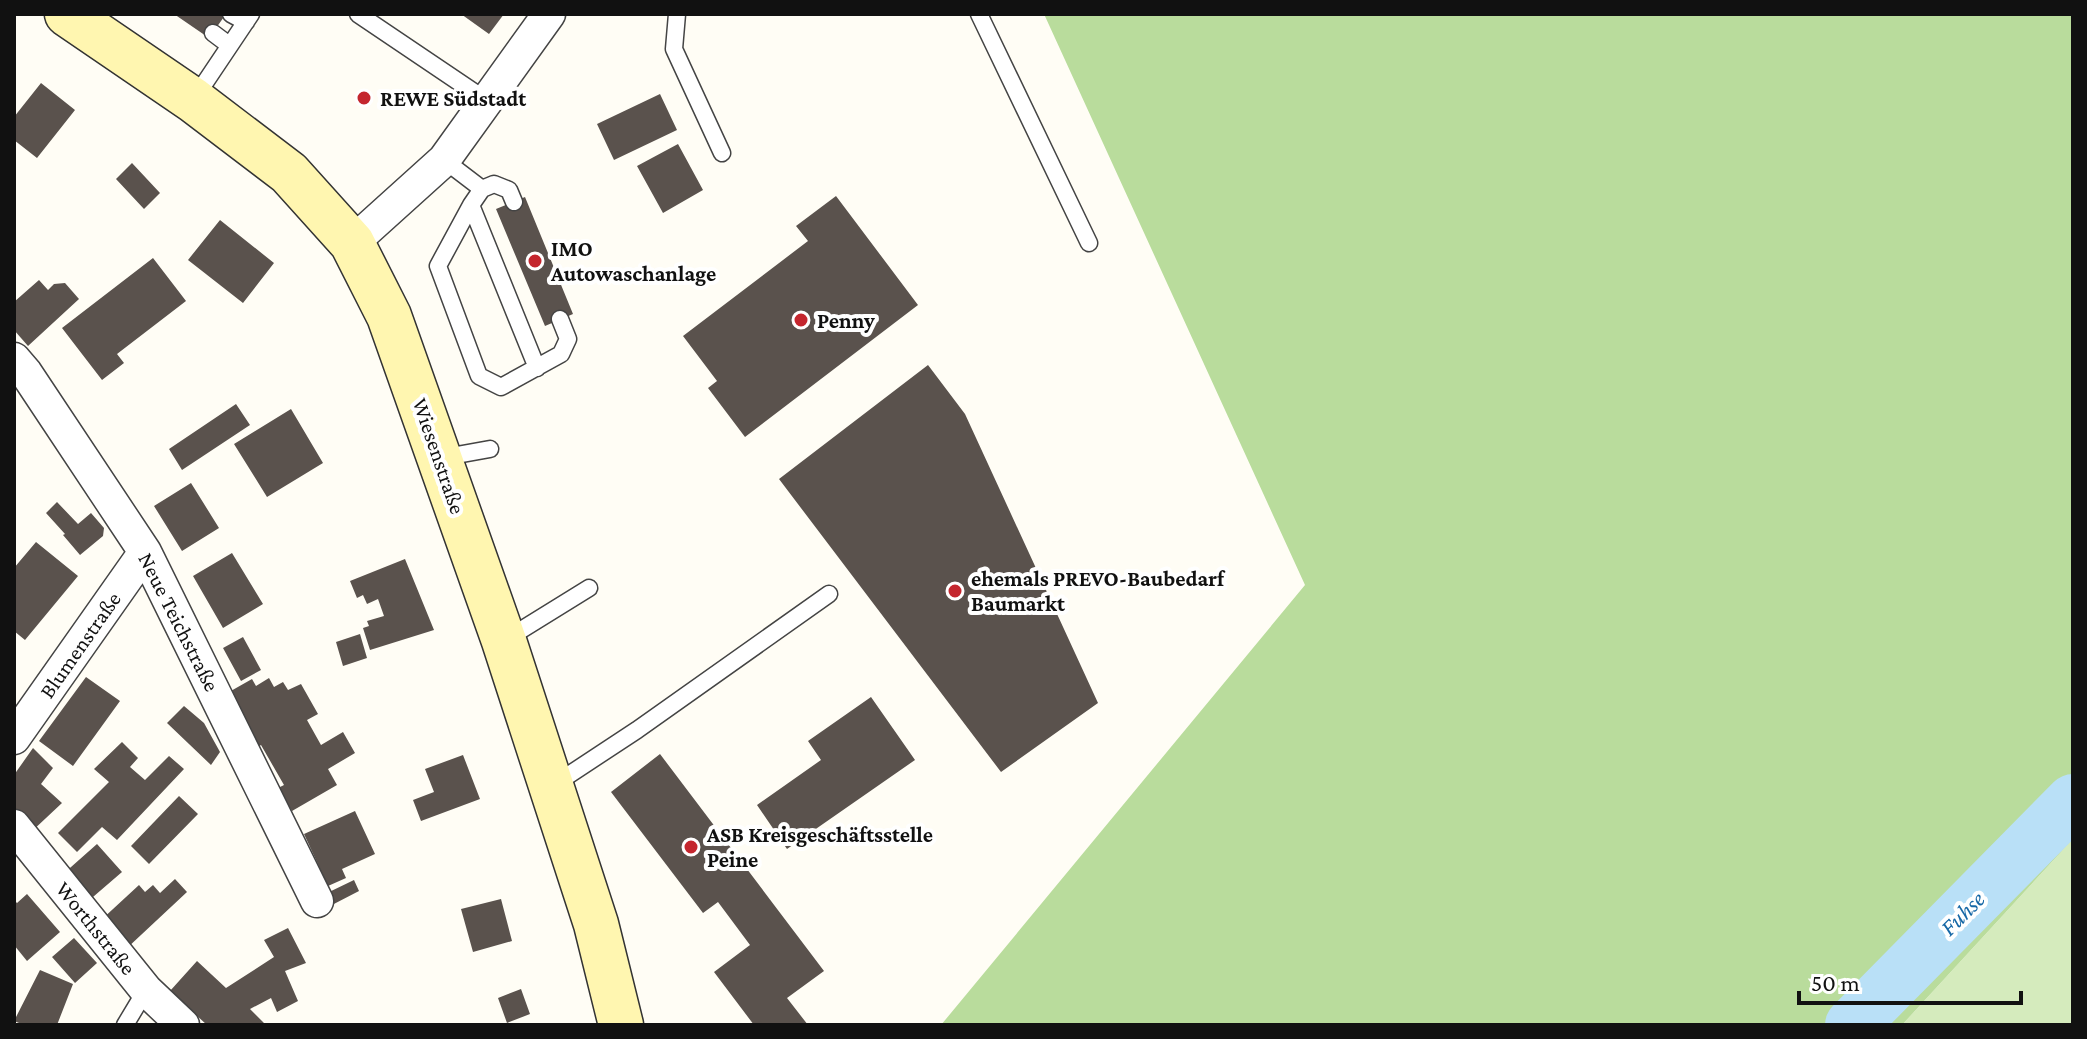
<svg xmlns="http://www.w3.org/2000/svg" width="2087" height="1039" viewBox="0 0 2087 1039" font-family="'Crimson Pro',serif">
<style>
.green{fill:#d5ebbd}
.forest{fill:#b9dc9c}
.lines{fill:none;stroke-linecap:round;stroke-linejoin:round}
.river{stroke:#b9e0f7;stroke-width:54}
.building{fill:#5a524d}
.lane-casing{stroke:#444;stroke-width:19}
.street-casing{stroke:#444;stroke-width:35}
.secondary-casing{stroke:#333;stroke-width:47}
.lane{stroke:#fff;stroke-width:16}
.street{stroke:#fff;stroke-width:32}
.secondary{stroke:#fff6b0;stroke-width:44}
.poi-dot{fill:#c4262e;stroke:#fff;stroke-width:3}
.labels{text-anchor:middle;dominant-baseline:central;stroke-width:8;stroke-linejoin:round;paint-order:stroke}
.poi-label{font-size:22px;font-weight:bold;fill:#111;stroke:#fff;text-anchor:start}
.street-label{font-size:22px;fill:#111;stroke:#fff}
.water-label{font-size:24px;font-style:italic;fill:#1768a6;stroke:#fff}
</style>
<rect width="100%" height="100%" fill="#fffdf5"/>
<!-- green -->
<path class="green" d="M2073,839v186h-171z"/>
<!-- forest -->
<path class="forest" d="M1044,14h1029v825l-171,186h-961l364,-440z"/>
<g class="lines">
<!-- river -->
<path class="river" d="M1852,1025l221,-224"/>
</g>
<!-- building -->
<path class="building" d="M174,14h52l-17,24z
M461,14h43l-15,20z
M41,83l34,27 -38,48 -23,-18v-23z
M660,94l17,36 -63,30 -17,-36z
M678,144l25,46 -40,23 -26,-47z
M132,163l28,30 -16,16 -28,-30z
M836,196l82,109 -173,132 -37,-49 9,-7 -34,-45 125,-95 -12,-15z
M525,197l48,117 -28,12 -49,-117z
M220,220l54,43 -31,40 -55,-43z
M153,258l33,43 -69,53 7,9 -22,17 -40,-52z
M39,280l9,10 6,-6 11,-1 14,16 -51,47 -14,-16v-28z
M928,365l37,49 133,289 -97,69 -222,-293z
M236,404l14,21 -68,45 -13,-21z
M291,409l32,54 -56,34 -33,-53z
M191,483l28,45 -37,23 -28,-45z
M57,502l21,22 13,-11 13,15 -1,8 -23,19 -17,-20 2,-1 -19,-21z
M36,542l42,34 -53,64 -11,-9v-63z
M232,553l31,51 -40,24 -30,-52z
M405,559l29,71 -64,20 -7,-22 6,-2 -2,-5 17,-5 -6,-17 -11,5 -4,-9 -6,3 -7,-17z
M360,634l7,24 -24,8 -7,-24z
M243,637l18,33 -20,11 -18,-33z
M86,677l34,24 -47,65 -34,-25z
M269,678l5,9 9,-5 5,8 13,-6 17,30 -11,6 14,25 22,-13 12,21 -27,16 9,16 -45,26 -14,-23 6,-3 -23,-40 -9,6 -30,-55 30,-17 4,7z
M871,697l44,63 -128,89 -30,-44 64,-45 -13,-19z
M184,706l20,17 16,29 -9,13 -44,-42z
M122,742l16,16 -8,9 15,13 24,-24 15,13 -67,71 -15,-13 -25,25 -19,-19 51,-51 -15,-13z
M33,748l20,20 -12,16 21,19 -32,30 -16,-17v-41z
M660,754l164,217 -37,27 21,27h-54l-40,-53 36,-27 -32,-43 -15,11 -92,-121z
M463,755l17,44 -59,22 -8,-21 21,-8 -9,-23z
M179,796l19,18 -49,50 -18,-18z
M355,811l20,43 -33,15 4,9 -18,8 -24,-52z
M97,844l25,28 -36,31 -24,-28z
M175,879l12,13 -61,57 -26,-28 39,-36 6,7 8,-7 7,8z
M354,880l5,11 -29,15 -5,-12z
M27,894l33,38 -33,29 -13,-16v-45l3,3z
M501,899l11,42 -39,11 -12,-43z
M288,928l18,35 -21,8 13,30 -21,11 -6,-14 -21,11 16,16h-59l-37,-34 27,-30 29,27 48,-31 -10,-17z
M74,938l23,25 -22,20 -23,-26z
M40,970l33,14 -16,41h-33l-10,-4z
M521,989l9,25 -23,9 -9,-25z"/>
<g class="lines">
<defs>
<path id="lane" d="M231,14l15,8
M358,14l129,87
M677,14l-3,35 48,104
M979,14l110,229
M213,33l16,12
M194,99l57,-85
M444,160l38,29 -11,16 66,163
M482,189l12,-5 15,6 5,12
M471,205l-33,61 41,110 22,11 60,-33 7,-15 -8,-20
M440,458l50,-9
M505,640l84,-52
M552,786l85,-56 192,-136
M125,1025l21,-35"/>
<path id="street" d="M352,243l92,-83 105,-146
M14,359l12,14 119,179 172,349
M14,738l131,-186
M14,826l132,164 37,35"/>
<path id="secondary" d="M67,14l126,86 96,73 63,70 37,73 115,325 92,283 25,101"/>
</defs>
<!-- lane casing -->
<use href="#lane" class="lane-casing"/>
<!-- street casing -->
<use href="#street" class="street-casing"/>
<!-- secondary casing -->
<use href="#secondary" class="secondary-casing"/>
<!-- lane -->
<use href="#lane" class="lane"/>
<!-- street -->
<use href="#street" class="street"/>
<!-- secondary -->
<use href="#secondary" class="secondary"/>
</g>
<!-- markers -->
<g class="poi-dot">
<circle cx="364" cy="98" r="8"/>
<circle cx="535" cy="261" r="8"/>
<circle cx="801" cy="320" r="8"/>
<circle cx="955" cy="591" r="8"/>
<circle cx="691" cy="847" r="8"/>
</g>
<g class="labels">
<!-- poi labels -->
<g class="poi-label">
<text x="380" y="98">REWE Südstadt</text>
<text x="551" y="248">IMO<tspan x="551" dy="25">Autowaschanlage</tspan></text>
<text x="817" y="320">Penny</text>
<text x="971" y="578">ehemals PREVO-Baubedarf<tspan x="971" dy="25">Baumarkt</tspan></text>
<text x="707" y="834">ASB Kreisgeschäftsstelle<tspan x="707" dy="25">Peine</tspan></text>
</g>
<!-- street labels -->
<g class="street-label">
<text transform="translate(439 456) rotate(71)">Wiesenstraße</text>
<text transform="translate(179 622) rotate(63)">Neue Teichstraße</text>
<text transform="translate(80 645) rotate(-55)">Blumenstraße</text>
<text transform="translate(96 928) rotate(51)">Worthstraße</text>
</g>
<!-- water labels -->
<g class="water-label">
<text transform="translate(1962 913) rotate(-45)">Fuhse</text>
</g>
</g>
<!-- border -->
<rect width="2087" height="1039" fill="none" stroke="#111111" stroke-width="32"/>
<!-- scale -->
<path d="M1799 991v12h222v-12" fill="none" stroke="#111111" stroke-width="4"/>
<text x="1811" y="991" font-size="24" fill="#111111" stroke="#ffffff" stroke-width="6" paint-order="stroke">50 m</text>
</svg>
